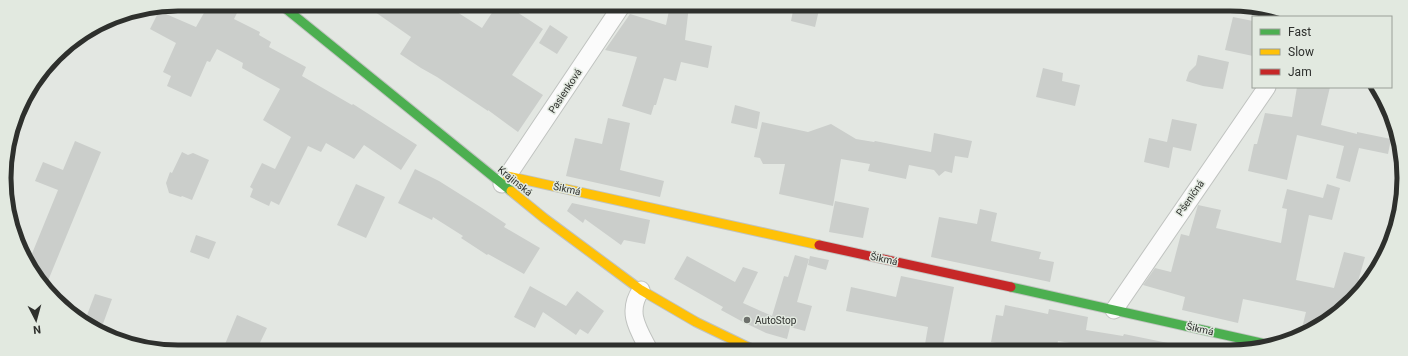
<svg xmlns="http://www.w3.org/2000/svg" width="1408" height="356" viewBox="0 0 1408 356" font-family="Roboto,sans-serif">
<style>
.building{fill:#cbcecb}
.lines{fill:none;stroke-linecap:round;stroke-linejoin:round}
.street-casing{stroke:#c0c3c0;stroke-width:19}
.fast-casing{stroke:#c0c3c0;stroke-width:11}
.slow-casing{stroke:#c0c3c0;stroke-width:11}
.jam-casing{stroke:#c0c3c0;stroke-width:11}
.street{stroke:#fbfbfb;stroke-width:17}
.fast{stroke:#4caf50;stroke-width:9}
.slow{stroke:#ffc107;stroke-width:9}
.jam{stroke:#c62828;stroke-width:9}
.poi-dot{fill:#6d706c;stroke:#e2e9e0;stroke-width:1.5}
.labels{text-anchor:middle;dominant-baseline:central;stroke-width:3;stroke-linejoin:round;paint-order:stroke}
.street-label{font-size:10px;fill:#2e302d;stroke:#e2e9e0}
.poi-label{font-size:10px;fill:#2e302d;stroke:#e2e9e0;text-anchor:start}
.rim{fill:none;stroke:#2e302d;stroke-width:5}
</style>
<rect width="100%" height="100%" fill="#e3e7e2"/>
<!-- building -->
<path class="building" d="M209,4h15l14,7 -4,8 26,13 -1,3 12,7 -2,5 37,20 -4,9 50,29 1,-1 64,41 -16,25 -37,-25 -10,14 -28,-16 -5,9 -13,-6 -29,59 -8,-4 -2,5 -19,-9 3,-8 -3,-2 12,-24 13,6 16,-32 -28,-17 17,-31 -38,-21 1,-5 -26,-14 -7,13 -3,-1 -16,36 -24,-11 4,-10 -8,-4 13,-29 -26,-14 9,-18 37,16z
M365,5h81l36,23 15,-23h9l37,24 -31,46 31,20 -25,37 -30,-22v1l-51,-34 -16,-9 -21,-14 11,-17z
M670,6h19l-4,34 27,6 -4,22 -27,-6 -5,19 -12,-3 -8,27h-2l-3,10 -29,-9 15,-49 -32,-7 25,-36 36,11z
M794,6l25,4 -4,17 -24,-6z
M1233,17l20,4v35l-28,-6z
M550,25l18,12 -11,17 -18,-11z
M1198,55l31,7 -6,27 -20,-3 -17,-5 3,-9 7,-7z
M1043,68l20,5 -1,8 18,4 -5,21 -39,-9z
M1297,87h33l-9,38 36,9v-2l34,7 -3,15 -29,-6 -9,34 -14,-4 8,-32 -47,-11 -10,45 -39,-9 6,-27h3l8,-31 27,4z
M735,105l25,7 -3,17 -26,-6z
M608,118l22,5 -10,47 44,11 -4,16 -94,-21 9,-38 27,6z
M1172,119l25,5 -6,27 -18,-4 -4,21 -25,-6 5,-24 18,4z
M762,122l46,10 23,-8 25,15 18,3 1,-1 56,11 3,-19 38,8 -4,17 -13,-2 -3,17 -7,-2 -6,5 -5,-6 -25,-5 -3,14 -38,-8 2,-7 -29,-5 -8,47 -54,-12 6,-30h-22l-3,-6 -6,-1z
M75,141l26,11 -56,136 -5,-4 -11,-23 29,-71 -23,-9 8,-19 20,8z
M182,152l6,3 5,-2 16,7 -17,40 -10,-4 -1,1 -12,-4 -3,-10 4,-11 2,1z
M415,169l24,12 43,27 24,16 -2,3 36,21 -16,26 -36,-20 -1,1 -26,-17 2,-2 -30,-19 -1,3 -34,-17z
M356,184l29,13 -19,41 -29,-13z
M1327,184l13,4 -8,32 -23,-5 -13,65 38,8 10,-36 21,5 -12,42 -8,10 -38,25 -7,2 6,-24 -63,-13 -5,24 -56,-13 3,-13 -42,-12 12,-17 16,4 10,-38 8,2 9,-31 23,5 -5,18 65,15 6,-34 -5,-1 5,-19 36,9z
M835,201l34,7 -6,30 -34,-6z
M572,203l78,17 -5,24 -21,-4 -3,5 -36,-26 -2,4 -16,-12z
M980,209l17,4 -6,28 50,11 -2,7 15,3 -4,20 -119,-25 8,-40 38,7z
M196,235l20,7 -7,17 -19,-7z
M795,255l14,4 -12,43 15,4 -7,25 -15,-4 -3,12 -21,-6 -23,-11 -22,-12 2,-3 -49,-28 13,-23 48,26 8,-15 15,5 -15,31 29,13 12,-40 4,1z
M810,256l19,4 -3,10 -18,-5z
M901,276l53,11 -12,63h-18l4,-23 -82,-16 5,-24 45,10z
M530,286l36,20 11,-15 27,20 -16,23 -8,-5 -4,6 -33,-23 -8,16 -21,-11z
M95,294l17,5 -12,33 -9,-3 -7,-6z
M1005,305l43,9 1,-5 39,8 -2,13 37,6 1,-2 44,9v7h-79l1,-4 -32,-5 -2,9h-24l-41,-8 5,-27 7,1z
M237,315l30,13 -10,21h-34z"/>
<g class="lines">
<defs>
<path id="street" d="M502,184l120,-179
M641,290c-15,22 -3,39 8,60
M1114,310l153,-223"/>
<path id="fast" d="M280,4l231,187
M1011,287l259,58"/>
<path id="slow" d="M507,176l312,69
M511,191l33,27 97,72 55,32 58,28"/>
<path id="jam" d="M819,245l192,42"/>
</defs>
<!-- street casing -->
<use href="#street" class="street-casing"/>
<!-- fast casing -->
<use href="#fast" class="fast-casing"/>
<!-- slow casing -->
<use href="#slow" class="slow-casing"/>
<!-- jam casing -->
<use href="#jam" class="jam-casing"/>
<!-- street -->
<use href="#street" class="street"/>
<!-- fast -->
<use href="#fast" class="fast"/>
<!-- slow -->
<use href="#slow" class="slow"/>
<!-- jam -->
<use href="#jam" class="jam"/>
</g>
<!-- markers -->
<circle class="poi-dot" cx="747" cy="320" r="4"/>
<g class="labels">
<!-- street labels -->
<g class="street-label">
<text transform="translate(565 91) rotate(-56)">Pasienková</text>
<text transform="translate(515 181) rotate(39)">Krajinská</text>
<text transform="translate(567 189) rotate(12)">Šikmá</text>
<text transform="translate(1190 198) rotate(-55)">Pšeničná</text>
<text transform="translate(884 259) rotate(12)">Šikmá</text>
<text transform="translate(1200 329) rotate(13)">Šikmá</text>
</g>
<!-- poi labels -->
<g class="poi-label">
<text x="755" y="320">AutoStop</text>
</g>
</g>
<!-- crop -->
<path d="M0 0H1408V356H0ZM178 11H1230A167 167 0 0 1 1397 178V178A167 167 0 0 1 1230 345H178A167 167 0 0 1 11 178V178A167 167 0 0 1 178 11Z" fill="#e2e9e0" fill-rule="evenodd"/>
<path class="rim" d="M178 11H1230A167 167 0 0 1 1397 178V178A167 167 0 0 1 1230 345H178A167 167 0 0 1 11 178V178A167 167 0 0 1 178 11Z"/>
<!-- legend -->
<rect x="1252" y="16" width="140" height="72" fill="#e2e9e0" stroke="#9a9f98"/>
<rect x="1260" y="29" width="20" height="6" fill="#4caf50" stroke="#9a9f98"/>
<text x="1288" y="36" font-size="12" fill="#2e302d">Fast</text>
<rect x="1260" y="49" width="20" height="6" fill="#ffc107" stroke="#9a9f98"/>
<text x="1288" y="56" font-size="12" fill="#2e302d">Slow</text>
<rect x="1260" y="69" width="20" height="6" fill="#c62828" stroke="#9a9f98"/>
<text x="1288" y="76" font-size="12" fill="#2e302d">Jam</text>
<!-- north arrow -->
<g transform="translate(36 320) rotate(174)" stroke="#e2e9e0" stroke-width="3" paint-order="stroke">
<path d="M0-3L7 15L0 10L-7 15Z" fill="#2e302d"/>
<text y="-6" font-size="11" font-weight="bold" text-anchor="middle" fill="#2e302d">N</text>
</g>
</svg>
